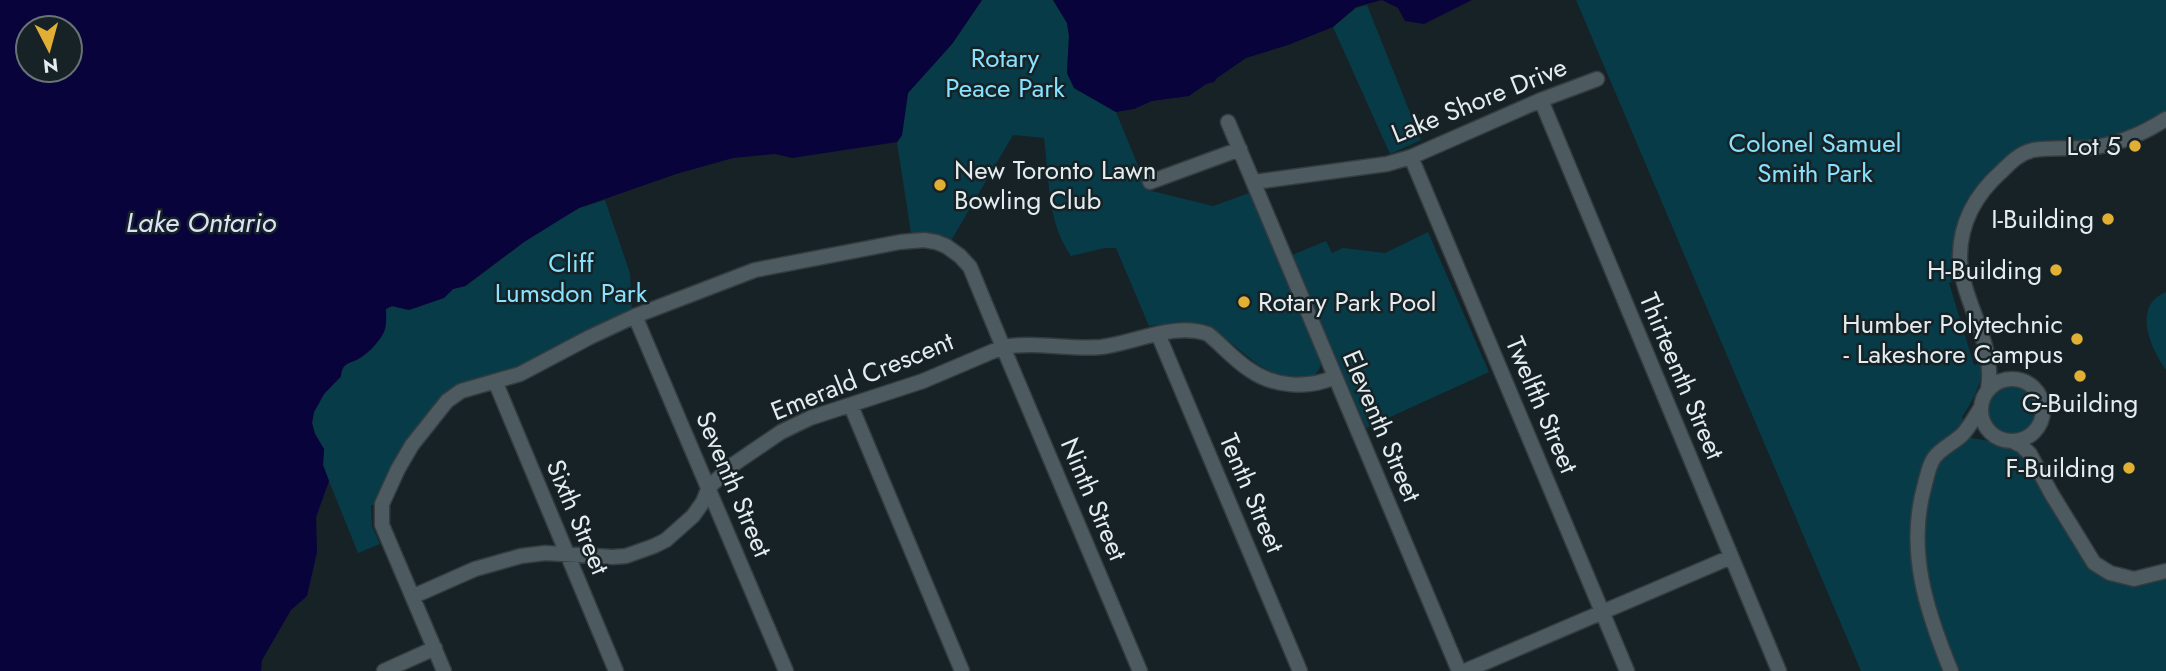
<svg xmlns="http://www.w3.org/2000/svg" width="2166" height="671" viewBox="0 0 2166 671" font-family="Jost,sans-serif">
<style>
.green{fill:#073b48}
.water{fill:#08033b;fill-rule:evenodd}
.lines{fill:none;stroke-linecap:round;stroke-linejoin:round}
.minor-casing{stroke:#343c40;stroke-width:17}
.minor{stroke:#4d5a5f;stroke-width:14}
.poi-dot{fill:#e1af34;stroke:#162225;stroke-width:2.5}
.labels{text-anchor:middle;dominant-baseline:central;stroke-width:5;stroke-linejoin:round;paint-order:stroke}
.park-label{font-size:26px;fill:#88e1fd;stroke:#162225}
.street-label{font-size:26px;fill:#e4ecef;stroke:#162225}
.poi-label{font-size:26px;fill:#e4ecef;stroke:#162225;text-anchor:end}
.water-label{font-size:28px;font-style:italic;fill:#dbe2f8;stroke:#162225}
</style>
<rect width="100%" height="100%" fill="#162225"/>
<!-- green -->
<path class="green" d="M982,0h71l14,23 2,13 -2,37 7,15 42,24 32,78 65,16 36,-13 68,159 4,14 -5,8c-8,3 -18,4 -27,2 -36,-4 -51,-35 -82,-48v-4l-27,-2 -31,4 -33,-78h-11l-34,8c-24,-34 -22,-79 -27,-118l-31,-3 -61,104 -19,-6h-22l-14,-90 5,-8 6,-42 44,-49z
M1576,0h590v111l-16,11 -33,14 -31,6h-41l-73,53 -14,85 -9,3 25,82 9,-3c-1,22 -9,37 -21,55l10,21 29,5 18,10 58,98 14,17 75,8v95h-305z
M1367,5l54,135 -31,14 -57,-127 23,-19z
M605,200l25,73 2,35 -102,55 -71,23 -84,119h-4l1,21 8,18 -22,9 -29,-72 -6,-16 1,-16 -9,-15 -3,-11 2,-11 10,-18 17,-17c1,-15 8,-13 19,-19 19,-11 26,-28 26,-49l6,-3 17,4 34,-12 10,-9 13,-3 58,-44 32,-21 23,-13z
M1428,232l61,140 -123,56 -74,-173 34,-14 6,12 11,-5 42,5z
M2166,292v78c-15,-21 -35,-64 0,-78z
M1988 411a24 24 0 1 1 48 0a24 24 0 1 1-48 0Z"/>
<!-- water -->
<path class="water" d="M0,0h982l-30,44 -44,49 -6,42 -5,7 -105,16 -17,-4 -42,4 -57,16 -97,34 -55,34 -59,44 -12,3 -9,9 -35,12 -17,-4 -6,3c0,8 1,16 -2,23 -4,9 -16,21 -24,26 -10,6 -18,4 -19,18l-17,18 -10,18 -2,11 3,11 9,15 -1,16 6,16 -13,36 1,35 -10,44 -16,14 -29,50 -1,11h-261zM70,28v42h-42v-42z
M1053,0h419l-48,24 -19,-3 -7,-13 -16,-8 -26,7 -23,20 -45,18 -42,13 -29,20 -3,4 -8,2 -17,12 -37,5 -18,8 -18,3 -42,-24 -7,-15 2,-37 -2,-13z"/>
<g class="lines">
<defs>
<path id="minor" d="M1541,100l238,571
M1228,122l231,549
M1411,157l216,514
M1150,182l90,-33
M1254,182l133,-18 24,-7 130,-57 56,-21
M635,316l151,355
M1158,334l142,337
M1981 410a31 31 0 1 1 62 0a31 31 0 1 1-62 0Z
M495,381l121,290
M1988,389c8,-45 -25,-85 -28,-129 -1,-37 16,-66 42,-89 9,-9 18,-18 31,-21 17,-3 36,-1 53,-2 30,-2 55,-13 80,-29
M851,406l111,265
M2012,441l10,5 8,8 21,39 43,70 16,10 24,6 32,-8
M414,596l61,-27 46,-13 24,-3 68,4 13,-1 28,-10 12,-6 27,-24 10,-14 6,-15 25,-23 47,-32 29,-14 113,-37 80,-34 137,324
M384,671l51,-23
M444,671l-62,-146v-21l16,-35 14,-24 35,-44 14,-10 59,-17 70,-37 45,-21 120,-46 145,-28 24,-2 12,2 10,4 14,10 10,11 33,80c33,-6 65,3 98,0 34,-4 72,-25 107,-13 14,11 26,26 42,36 24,17 58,19 85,7
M1465,671l266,-114
M1951,671c-25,-61 -45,-122 -26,-187 2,-8 4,-19 9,-26 7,-10 20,-15 29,-24 7,-8 12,-17 18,-27"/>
</defs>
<!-- minor casing -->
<use href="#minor" class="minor-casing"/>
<!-- minor -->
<use href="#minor" class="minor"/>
</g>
<!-- markers -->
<g class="poi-dot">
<circle cx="2135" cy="146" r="7"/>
<circle cx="940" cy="185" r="7"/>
<circle cx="2108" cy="219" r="7"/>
<circle cx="2056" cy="270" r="7"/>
<circle cx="1244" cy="302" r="7"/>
<circle cx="2077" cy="339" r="7"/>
<circle cx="2080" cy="376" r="7"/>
<circle cx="2129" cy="468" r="7"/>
</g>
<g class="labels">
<!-- park labels -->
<g class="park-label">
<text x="1005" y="58">Rotary<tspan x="1005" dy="30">Peace Park</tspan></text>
<text x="1815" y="143">Colonel Samuel<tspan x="1815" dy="30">Smith Park</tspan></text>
<text x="571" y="263">Cliff<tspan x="571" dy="30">Lumsdon Park</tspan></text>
</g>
<!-- street labels -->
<g class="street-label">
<text transform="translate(1479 100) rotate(-22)">Lake Shore Drive</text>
<text transform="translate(862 376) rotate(-22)">Emerald Crescent</text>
<text transform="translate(1682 376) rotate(67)">Thirteenth Street</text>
<text transform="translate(1542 405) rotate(67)">Twelfth Street</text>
<text transform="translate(1382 426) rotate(67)">Eleventh Street</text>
<text transform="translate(734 484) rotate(67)">Seventh Street</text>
<text transform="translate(1252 493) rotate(67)">Tenth Street</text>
<text transform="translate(1094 499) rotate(67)">Ninth Street</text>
<text transform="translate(578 517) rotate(67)">Sixth Street</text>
</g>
<!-- poi labels -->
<g class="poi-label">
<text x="2121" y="146">Lot 5</text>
<text x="954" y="170" text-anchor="start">New Toronto Lawn<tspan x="954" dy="30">Bowling Club</tspan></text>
<text x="2094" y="219">I-Building</text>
<text x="2042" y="270">H-Building</text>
<text x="1258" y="302" text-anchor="start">Rotary Park Pool</text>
<text x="2063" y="324">Humber Polytechnic<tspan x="2063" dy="30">- Lakeshore Campus</tspan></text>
<text x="2080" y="403" text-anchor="middle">G-Building</text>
<text x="2115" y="468">F-Building</text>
</g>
<!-- water labels -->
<g class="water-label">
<text x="201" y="222">Lake Ontario</text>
</g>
</g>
<!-- north arrow -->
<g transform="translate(49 49) rotate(174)"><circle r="33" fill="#162225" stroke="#687376" stroke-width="2"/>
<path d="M0-5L12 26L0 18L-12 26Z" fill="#e1af34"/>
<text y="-10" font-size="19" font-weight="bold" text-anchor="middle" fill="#e4ecef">N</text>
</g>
</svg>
